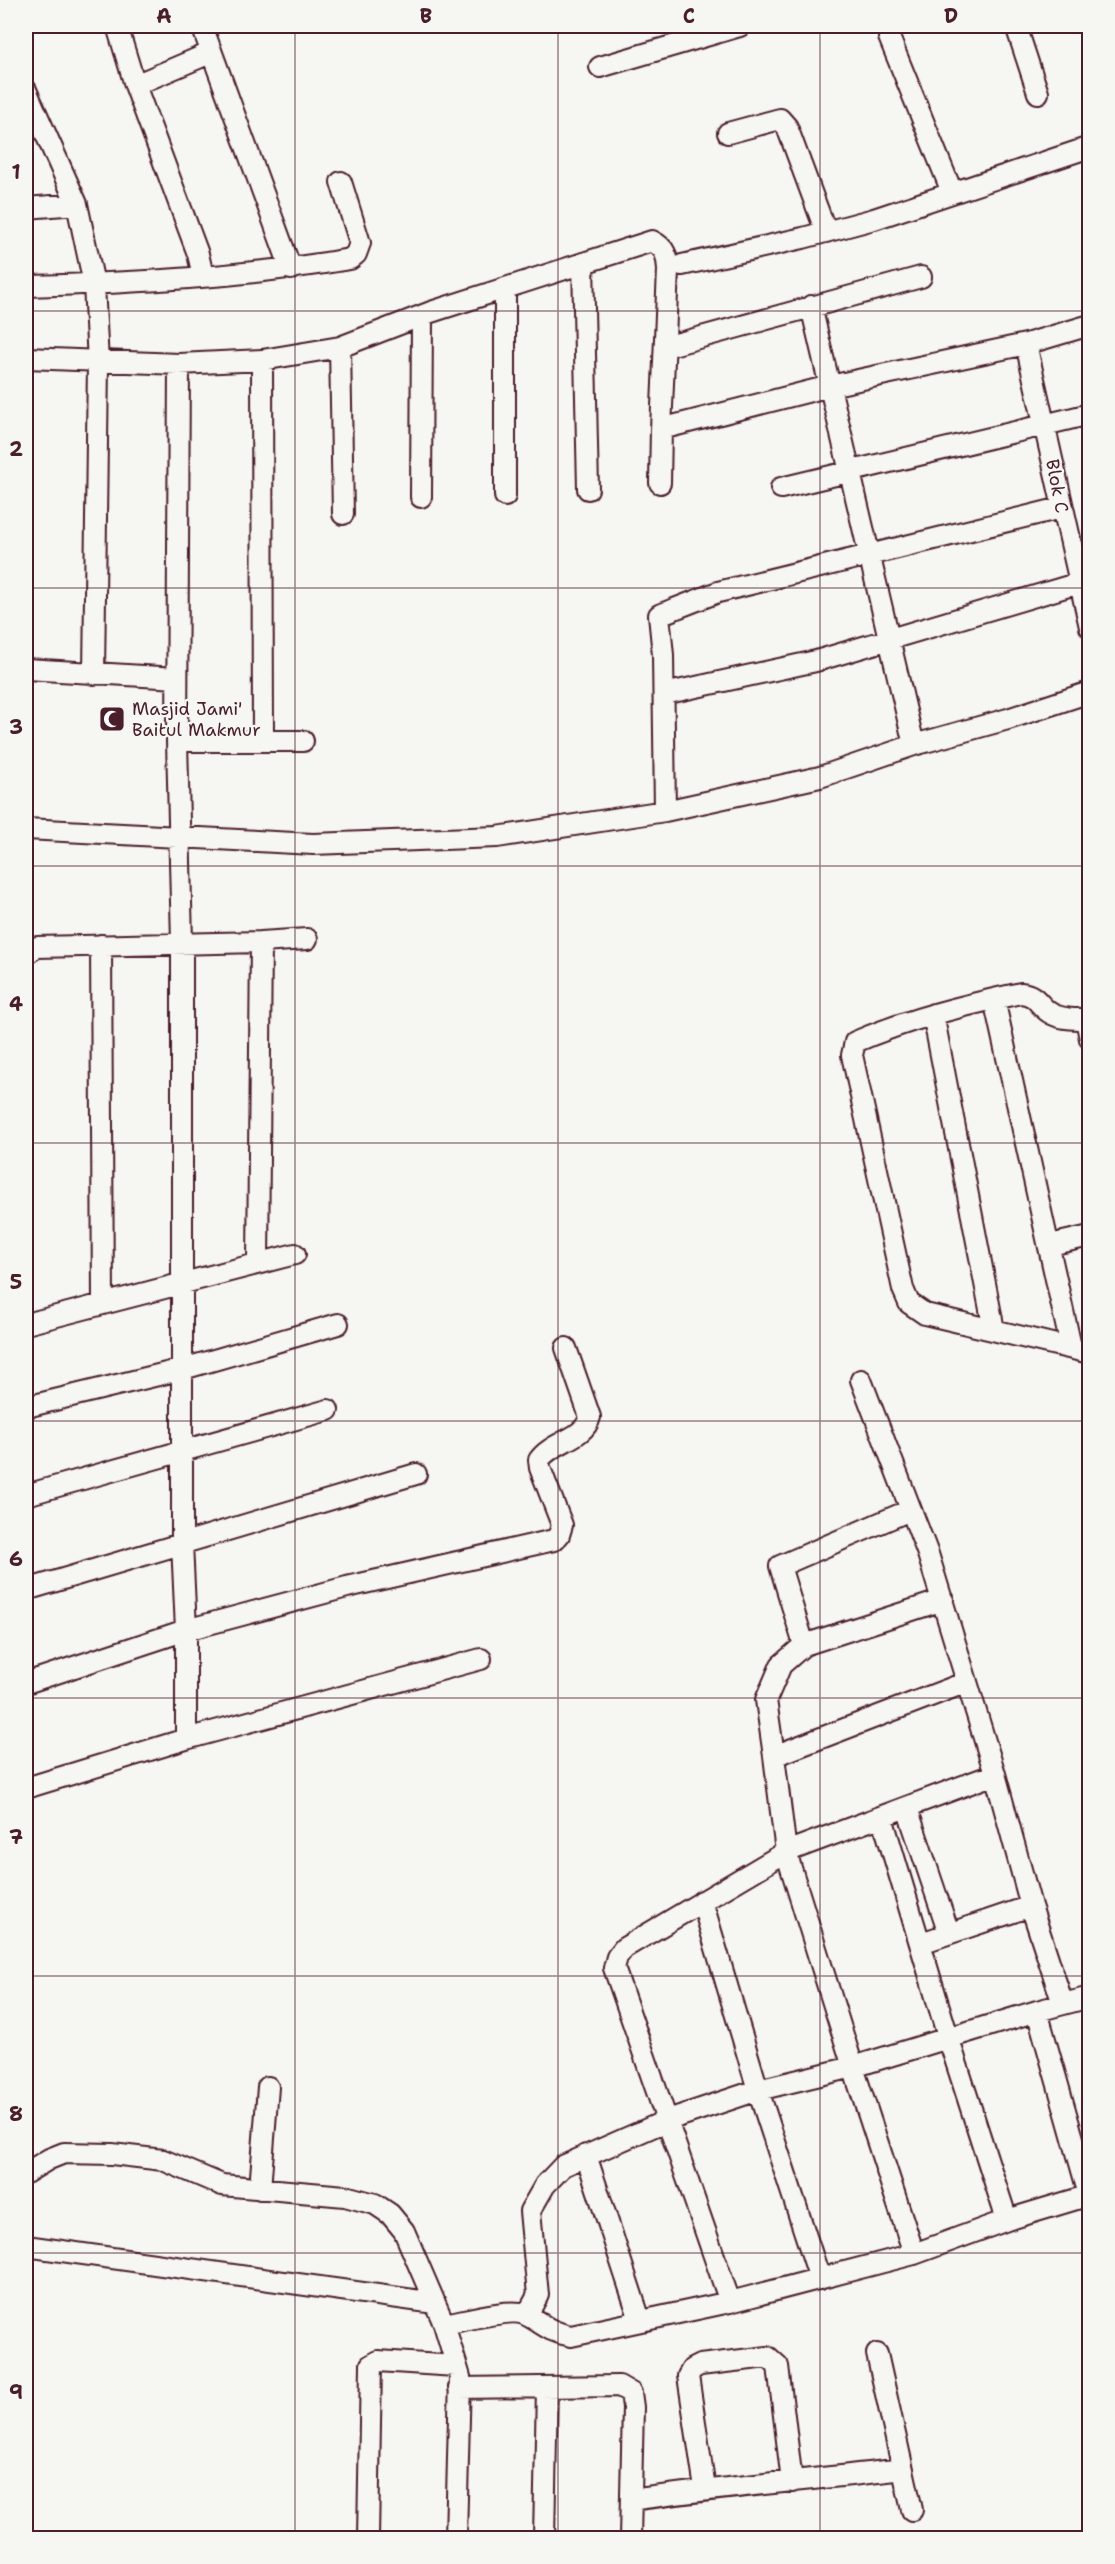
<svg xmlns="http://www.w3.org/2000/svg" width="1115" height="2564" viewBox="0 0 1115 2564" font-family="'Shantell Sans',sans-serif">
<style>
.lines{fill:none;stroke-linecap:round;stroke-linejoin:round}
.minor-casing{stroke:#4a1f2b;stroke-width:24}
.minor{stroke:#f6f6f2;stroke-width:20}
.grid{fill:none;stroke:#4a1f2b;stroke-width:1.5;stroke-opacity:0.55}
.labels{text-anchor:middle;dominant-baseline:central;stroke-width:4.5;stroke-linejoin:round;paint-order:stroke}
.street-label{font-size:18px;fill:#4a1f2b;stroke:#f6f6f2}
.poi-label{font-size:18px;fill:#4a1f2b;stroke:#f6f6f2;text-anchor:start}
.neatline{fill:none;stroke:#4a1f2b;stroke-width:2}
.grid-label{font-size:20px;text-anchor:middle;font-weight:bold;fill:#4a1f2b}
</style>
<rect width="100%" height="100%" fill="#f6f6f2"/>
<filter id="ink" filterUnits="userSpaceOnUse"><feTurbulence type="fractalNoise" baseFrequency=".0167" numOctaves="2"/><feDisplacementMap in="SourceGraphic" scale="12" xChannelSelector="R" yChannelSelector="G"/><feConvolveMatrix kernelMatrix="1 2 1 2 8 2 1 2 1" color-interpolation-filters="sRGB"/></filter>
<g filter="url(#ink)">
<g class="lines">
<defs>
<path id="minor" d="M117,26l18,59 63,169 5,22
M202,26l89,243
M891,26l-2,11 63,155
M1016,26l22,67
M600,67l140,-41
M135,85l75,-32
M26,90l51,114 17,80 4,79 -4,311
M728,133l52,-14 7,8 39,105
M26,208l51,-4
M583,263l5,226
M682,265l121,-27 71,-19 216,-72
M26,286c108,-3 217,-9 324,-27l6,-5 4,-11 -19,-61
M811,306l103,439
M1026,344l64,283
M340,347l3,167
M665,347l256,-70
M26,358l153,6 83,-4 78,-13 91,-35 221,-71c14,7 15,15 16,29l-7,159 169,-43 196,-42 64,-19
M262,360l1,380
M179,364l-2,377 5,201v601l4,87v109
M660,483l1,-54
M781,488l309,-74
M505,496v-207
M421,497l1,-181
M26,669l151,9
M664,694l152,-33 263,-78
M177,741h126
M665,811l-2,-156 -4,-40 59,-23 343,-84
M26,829l287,15 184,-7 168,-26 155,-34 94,-32 94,-26 82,-27
M261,942l46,-3
M101,945l2,357
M26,954l11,-7 224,-5 -3,320
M994,999l77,348
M933,1014l61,316
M1090,1018c-12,2 -28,1 -38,-4 -14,-7 -13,-19 -31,-21 -56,12 -113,26 -166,49l-3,13 51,234 6,14 16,11 165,39
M1086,1019l4,20
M1050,1245l40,-9
M26,1324l269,-70
M861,1380l67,174 67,220 36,132 32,98
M26,1407l157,-38 155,-45
M26,1495l302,-85
M26,1590l390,-116
M804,1645l-24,-79 130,-56
M26,1683l160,-53 161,-43 207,-47 5,-5 3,-10 -22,-57 -1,-8c13,-19 45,-20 51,-43l-24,-69
M774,1756l-8,-56 15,-35 23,-20 139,-45
M26,1788l160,-49 295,-80
M907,1808l42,125
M882,1817l66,220 59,183
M702,1901l56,189 62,189
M921,1943l110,-37
M1037,2011l52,184
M586,2155l54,165
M26,2173l23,-14 15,-6 48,1 51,6 59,25 123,11 30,8 15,10 14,17 40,93c18,-3 66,-16 80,-10 19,9 24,18 47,22l159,-34 184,-48 93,-34 83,-25
M260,2189l8,-102
M26,2246l409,57
M914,2254l-61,-187 -67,-215 -12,-96 193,-74
M730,2302l-116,-334 3,-11 7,-9 162,-96 209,-78
M524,2314l7,-6 7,-13 -8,-84 15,-26 18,-19 105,-46 90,-30 95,-23 184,-56 53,-14
M444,2324l16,53 -4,161
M877,2354l35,156
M459,2388l160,-2 12,7 2,14 -3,131
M705,2489l-17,-113 4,-7 8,-4 68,-8 10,9 14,116
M631,2500c90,-13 181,-20 272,-31
M368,2538l3,-173 7,-4 78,5
M544,2538l3,-151"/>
</defs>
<!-- minor casing -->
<use href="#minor" class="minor-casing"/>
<!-- minor -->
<use href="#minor" class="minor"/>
</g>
</g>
<!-- grid -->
<path class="grid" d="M295,26v2512M558,26v2512M820,26v2512M26,311h1064M26,588h1064M26,866h1064M26,1143h1064M26,1421h1064M26,1698h1064M26,1976h1064M26,2253h1064"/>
<!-- icons -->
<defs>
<symbol id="mosque-square" viewBox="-11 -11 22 22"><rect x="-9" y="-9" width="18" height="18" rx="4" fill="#4a1f2b" stroke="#f6f6f2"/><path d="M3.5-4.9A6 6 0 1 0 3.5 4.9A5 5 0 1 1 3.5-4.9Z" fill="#fff"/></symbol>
</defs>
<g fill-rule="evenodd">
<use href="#mosque-square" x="97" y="704" width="30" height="30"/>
</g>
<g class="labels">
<!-- street labels -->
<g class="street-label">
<text transform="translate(1057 486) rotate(79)">Blok C</text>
</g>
<!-- poi labels -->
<g class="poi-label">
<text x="132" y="709">Masjid Jami'<tspan x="132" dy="21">Baitul Makmur</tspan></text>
</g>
</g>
<!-- margin -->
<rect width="1115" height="2564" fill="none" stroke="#f6f6f2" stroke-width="66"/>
<rect x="33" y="33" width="1049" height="2498" class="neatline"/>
<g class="grid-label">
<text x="164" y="23">A</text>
<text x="426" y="23">B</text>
<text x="689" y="23">C</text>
<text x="951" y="23">D</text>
<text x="16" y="179">1</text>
<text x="16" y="456">2</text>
<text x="16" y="734">3</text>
<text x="16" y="1011">4</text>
<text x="16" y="1289">5</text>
<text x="16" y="1566">6</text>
<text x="16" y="1844">7</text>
<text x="16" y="2121">8</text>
<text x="16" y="2399">9</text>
</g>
</svg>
